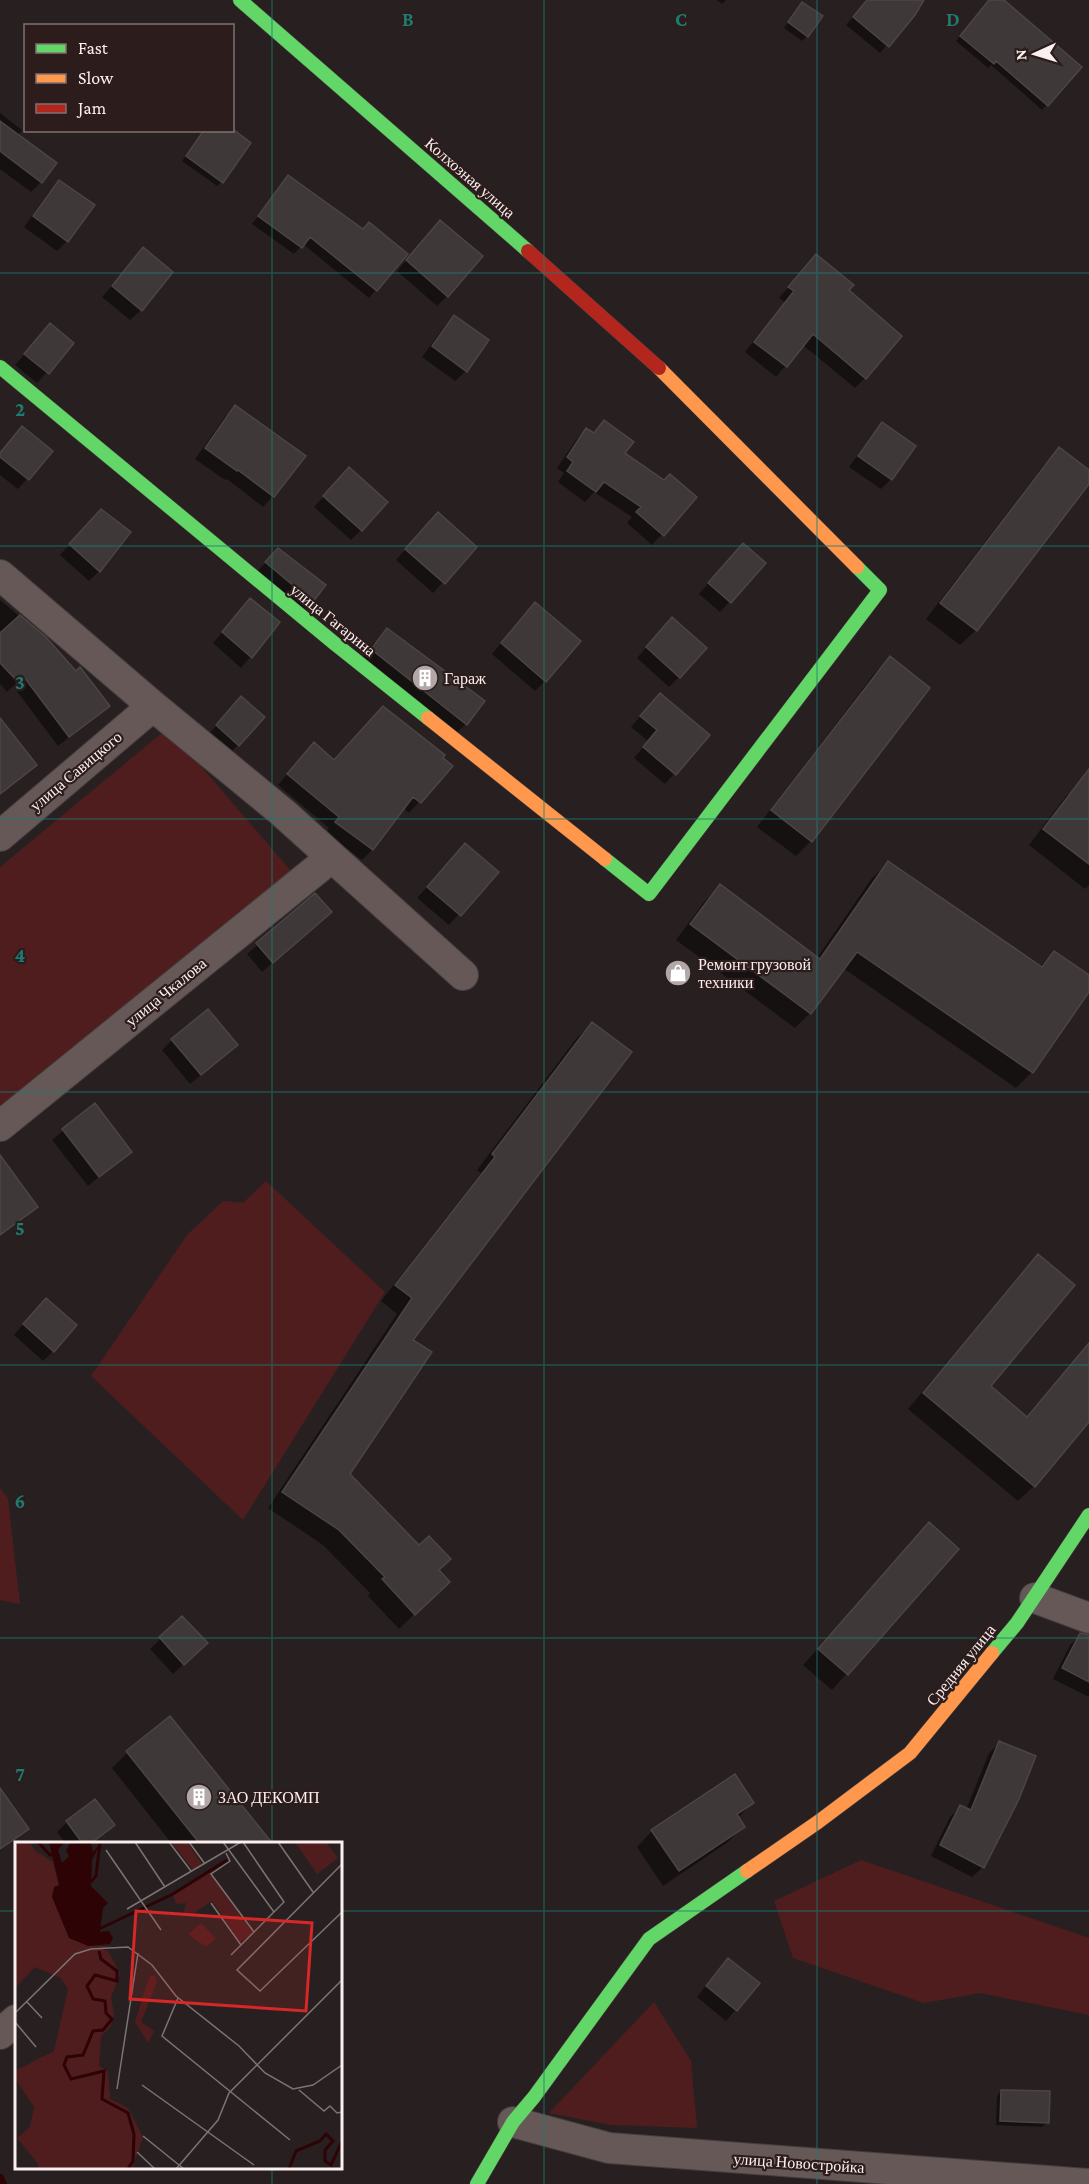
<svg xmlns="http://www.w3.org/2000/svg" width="1089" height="2184" viewBox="0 0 1089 2184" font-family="'Crimson Pro',serif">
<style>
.green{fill:#4f1d1e}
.shadow{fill:#0007}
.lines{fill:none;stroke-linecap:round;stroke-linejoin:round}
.stream{stroke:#2d0306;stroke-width:8}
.building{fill:#3e3838;stroke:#4c4545;stroke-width:1.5}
.street-casing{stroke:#453e3e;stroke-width:32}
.fast-casing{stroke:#453e3e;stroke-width:15}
.slow-casing{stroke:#453e3e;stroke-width:15}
.jam-casing{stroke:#453e3e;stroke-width:15}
.street{stroke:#655857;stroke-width:30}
.fast{stroke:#63d668;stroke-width:14}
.slow{stroke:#ff974d;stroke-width:14}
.jam{stroke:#b3261e;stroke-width:14}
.grid{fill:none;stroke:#1b7c74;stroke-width:1.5;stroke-opacity:0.55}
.labels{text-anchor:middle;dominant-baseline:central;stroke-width:4.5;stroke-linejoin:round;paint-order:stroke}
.street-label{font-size:16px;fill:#fbf0ef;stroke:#2c1d1c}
.poi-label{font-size:16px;fill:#fbf0ef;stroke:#2c1d1c;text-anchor:start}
.inset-river{fill:none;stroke:#2d0306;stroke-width:3}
.inset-road{fill:none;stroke:#7c7373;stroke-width:1.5}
.view{fill:#d62828;fill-opacity:0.15;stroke:#d62828;stroke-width:3}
.inset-edge{fill:none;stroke:#fbf0ef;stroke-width:3}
.grid-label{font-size:20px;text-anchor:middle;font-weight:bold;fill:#1b7c74;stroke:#2c1d1c;stroke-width:4.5;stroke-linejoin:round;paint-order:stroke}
</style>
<rect width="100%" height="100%" fill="#282020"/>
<!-- green -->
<path class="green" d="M168,728l124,144 -292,234v-239z
M266,1181l119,111 -142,228 -152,-144 96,-141 36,-34 20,2z
M0,1488l8,10 12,106 -20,-4z
M861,1860l228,78v77l-109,-22 -56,10 -131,-45 -19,-57z
M654,2002l37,59 6,67 -86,-3 -62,-12z"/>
<!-- shadow -->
<path class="shadow" d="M717,0h9l-4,4z
M867,0h56l-43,53 -34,-28z
M990,0h11l79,68 -38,42 -51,-45 -3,3 -32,-27z
M798,8l9,28 -5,5 -18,-13z
M0,113l22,17 -5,6 24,46 -10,10 -31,-23z
M204,130l17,52 -4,4 -35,-25z
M288,177l74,54 44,23 -37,44 -66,-54 -9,10 -42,-30z
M60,182l7,59 -10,10 -33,-24 25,-35z
M440,222l7,74 -10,10 -40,-35z
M143,249l-2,61 -11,10 -28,-23z
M806,266l59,112 -10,10 -52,-43 -27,32 -31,-25 40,-50 -6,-4z
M454,317l12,54 -11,10 -33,-24 22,-30z
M50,325l22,18 -35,40 -22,-18z
M235,407l38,89 -10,11 -36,-28 -2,1 -30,-21 30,-42z
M604,422l19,32 41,27 31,17 -43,47 -25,-22 5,-6 -38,-25 -9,10 -27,-20 6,-9 -7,-5 19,-28 10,-10 7,4z
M882,424l9,55 -10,10 -32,-22 23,-32z
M1059,449l30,23v10l-113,148 -16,15 -34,-26 118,-154z
M51,451l-33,38 -18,-14v-22z
M339,480l22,50 -10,10 -37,-33z
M91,521l8,50 -10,10 -29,-26z
M428,524l47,23 -42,46 -37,-33z
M733,555l31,9 -44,48 -21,-18z
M268,560l44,41 -10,10 -46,-38z
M0,600l44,37 64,69 -50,40 -45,-60 -6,6 -7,-8z
M250,600l28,23 -37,45 -28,-25z
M525,614l20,67 -10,10 -43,-37z
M662,629l17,48 -10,10 -32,-29z
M387,630l79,94 -16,15 -93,-74 14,-19z
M890,658l-79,183 -15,15 -39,-29 117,-153z
M650,705l58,30 -43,49 -31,-26 14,-17 -17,-14z
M231,709l7,36 -10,10 -21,-19z
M303,755l31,6 107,-3 10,8 -42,47 -5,-5 -32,42 -10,10 -36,-27 3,-5 -51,-43z
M1082,781l7,5v99l-4,4 -56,-44 37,-49z
M465,845l31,27 -47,53 -32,-27z
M888,863l151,104 15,-14 35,24v12l-57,83 -16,16 -173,-120 -33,45 -15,15 -119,-88 28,-38 16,-16 97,72 55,-80z
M315,895l5,27 -58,50 -15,-18z
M592,1024l-182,316 -62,134 89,97 -5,26 -33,32 -31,-33 2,-3 -47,-48 -55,-37 129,-194 -16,-13 100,-128 -4,-3 99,-131z
M172,1040l53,15 -35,29 -28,-34z
M94,1105l36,46 -42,35 -36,-46z
M0,1175l36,32 -10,10 -26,19z
M1038,1256l-49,130 37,31 63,-75v78l-55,66 -16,15 -110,-92 115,-138z
M35,1310l18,41 -10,10 -29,-26z
M929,1524l28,25 -125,141 -29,-25z
M182,1618l14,35 -23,21 -23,-25z
M1081,1635h8v62l-36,-18 17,-34z
M1000,1743l-17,124 -11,10 -41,-21 19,-39 11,-10 5,3 23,-57z
M127,1753l141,91h-96l-60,-76z
M752,1803l-14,15 5,9 -15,15 -65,44 -26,-39 15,-16z
M0,1806l27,23 -27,22z
M67,1822l46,3 -22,19h-25l-9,-12z
M718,1970l40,13 -32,38 -29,-24z
M1001,2091l46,31 -5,5 -46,-2 1,-29z"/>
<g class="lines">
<!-- stream -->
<path class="stream" d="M0,2178l3,6"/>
</g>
<!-- building -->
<path class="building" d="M867,0h57l-9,15 -26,32 -36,-30z
M989,0h15l78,67 -34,39 -52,-45 -2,3 -34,-28z
M802,2l21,14 -15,21 -20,-15z
M0,121l57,42 -15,20 -42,-32z
M204,130h30l17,13 -28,40 -37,-27z
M288,175l75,54 6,-7 39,32 -31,37 -67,-54 -8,11 -44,-32z
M59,180l36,25 -27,37 -35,-26z
M440,220l43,36 -35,41 -42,-37z
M143,247l30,25 -31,39 -30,-25z
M816,254l38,31 -5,5 53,46 -36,43 -53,-45 -26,33 -33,-25 40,-51 -6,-4z
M454,315l35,25 -22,32 -35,-26z
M50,323l24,20 -25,31 -25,-20z
M235,405l71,51 -32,41 -36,-27 -1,1 -32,-23z
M604,420l30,22 -9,11 39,27 6,-6 27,23 -33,39 -28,-24 5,-5 -37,-25 -8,10 -29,-21 6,-9 -6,-5 19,-29 8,5z
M882,422l34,24 -24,34 -34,-24z
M22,426l31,25 -24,29 -29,-23v-4z
M1059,447l30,23v14l-112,147 -37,-28z
M349,467l39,35 -26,29 -39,-35z
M101,509l30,23 -31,40 -31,-28z
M438,512l39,35 -32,37 -40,-35z
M743,543l23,20 -35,40 -23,-20z
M278,548l48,37 -13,17 -48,-40z
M250,598l30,24 -28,36 -30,-26z
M535,602l46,39 -35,41 -45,-39z
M20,615l25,21 31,35 4,-4 30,39 -41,31 -45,-60 -6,5 -18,-19v-30z
M672,617l35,31 -27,30 -34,-31z
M387,628l98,73 -18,24 -96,-76z
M890,656l40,32 -118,154 -41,-32z
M660,693l50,42 -34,40 -33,-28 14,-17 -17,-14z
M241,696l24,21 -26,29 -23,-21z
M383,706l62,49 -2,3 10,8 -32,37 -8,-6 -40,53 -38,-28 4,-5 -52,-43 27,-32 20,18z
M0,718l37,47 -37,29z
M1089,769v95l-46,-35z
M465,843l34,29 -38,44 -34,-29z
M888,861l154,106 12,-16 35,24v17l-56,81 -176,-121 -46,62 -121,-90 30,-40 100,75z
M315,893l17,19 -59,51 -17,-20z
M208,1009l30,36 -37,30 -30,-36z
M592,1022l40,30 -219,288 19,12 -82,122 69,71 10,-9 22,23 -12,11 11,12 -35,33 -33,-36 3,-2 -46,-47 -57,-38 130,-194 -17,-13 100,-128 -3,-3z
M95,1103l37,49 -33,25 -37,-48z
M0,1155l38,52 -38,28z
M1038,1254l37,31 -84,101 36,31 62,-74v79l-54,65 -112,-94z
M46,1298l31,27 -23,27 -31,-28z
M929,1522l30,27 -111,126 -30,-26z
M182,1616l26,27 -24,22 -25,-28z
M1080,1633l9,2v47l-27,-14z
M170,1716l103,128h-73l-74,-93z
M999,1741l37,15 -17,43 -35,69 -44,-23 20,-40 11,5z
M735,1774l19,29 -17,11 8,13 -66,44 -28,-41z
M0,1788l29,41 -29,20z
M95,1799l20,26 -25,19h-7l-17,-23z
M728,1958l32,25 -23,28 -31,-25z
M1001,2090l49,1 -1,32 -49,-2z"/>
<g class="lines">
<defs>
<path id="street" d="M0,575l153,131 129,106 181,163
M0,836l153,-130
M0,1126l332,-269
M1035,1598l54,20
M0,2034l16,-14
M513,2122l96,26 478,36"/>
<path id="fast" d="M240,0l288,251
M0,367l334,276 94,75
M605,859l44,35 231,-304 -23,-23
M992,1653l25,-30 72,-108
M477,2184l36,-62 21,-25 115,-158 98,-68"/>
<path id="slow" d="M659,368l198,199
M428,718l177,141
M747,1871l71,-49 92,-69 82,-100"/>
<path id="jam" d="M528,251l131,117"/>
</defs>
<!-- street casing -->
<use href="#street" class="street-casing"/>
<!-- fast casing -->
<use href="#fast" class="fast-casing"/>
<!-- slow casing -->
<use href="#slow" class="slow-casing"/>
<!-- jam casing -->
<use href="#jam" class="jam-casing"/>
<!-- street -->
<use href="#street" class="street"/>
<!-- fast -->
<use href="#fast" class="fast"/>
<!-- slow -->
<use href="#slow" class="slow"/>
<!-- jam -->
<use href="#jam" class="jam"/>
</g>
<!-- grid -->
<path class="grid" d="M272,0v1844M544,0v2184M817,0v2184M0,273h1089M0,546h1089M0,819h1089M0,1092h1089M0,1365h1089M0,1638h1089M0,1911h16M340,1911h749M272,2168v16"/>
<!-- icons -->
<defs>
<symbol id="building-disc" viewBox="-11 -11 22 22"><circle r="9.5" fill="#b1a7a7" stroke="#2c1d1c"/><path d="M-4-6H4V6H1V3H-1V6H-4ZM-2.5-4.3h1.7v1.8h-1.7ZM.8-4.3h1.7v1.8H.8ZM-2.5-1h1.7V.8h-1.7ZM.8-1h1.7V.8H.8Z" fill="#fff"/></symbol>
<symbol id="shop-disc" viewBox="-11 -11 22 22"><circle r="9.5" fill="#b1a7a7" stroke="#2c1d1c"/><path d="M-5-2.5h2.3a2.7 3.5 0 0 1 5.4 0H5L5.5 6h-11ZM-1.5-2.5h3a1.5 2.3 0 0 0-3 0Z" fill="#fff"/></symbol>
</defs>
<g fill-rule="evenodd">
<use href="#building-disc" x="410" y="663" width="30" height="30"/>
<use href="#shop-disc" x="663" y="958" width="30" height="30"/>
<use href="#building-disc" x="184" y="1782" width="30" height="30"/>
</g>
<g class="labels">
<!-- street labels -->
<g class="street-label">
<text transform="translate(470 178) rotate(41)">Колхозная улица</text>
<text transform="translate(333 620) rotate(39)">улица Гагарина</text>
<text transform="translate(76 771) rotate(-40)">улица Савицкого</text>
<text transform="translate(166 992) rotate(-39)">улица Чкалова</text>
<text transform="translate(961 1665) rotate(-51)">Средняя улица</text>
<text transform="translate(799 2163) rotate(4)">улица Новостройка</text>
</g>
<!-- poi labels -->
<g class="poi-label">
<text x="444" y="678">Гараж</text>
<text x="698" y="964">Ремонт грузовой<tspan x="698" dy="18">техники</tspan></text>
<text x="218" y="1797">ЗАО ДЕКОМП</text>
</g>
</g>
<!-- overview -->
<g transform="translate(15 1842)">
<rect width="327" height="327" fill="#282020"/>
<path d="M0,0h15l4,8 19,12 6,24 -4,1 -3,10 15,31 21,18h24l-9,3 5,2 12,23 -9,23 3,17 -3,12 -10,10 -2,30 9,5 2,28 18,9 15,29 -11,32h-96l3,-4 -22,-27 13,-11 4,-20 -19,-29v-7l39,-20 14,-62 -7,-11 -26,-11 -20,21zM156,0h16l15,22 -9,6zM280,0h31l12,16 -21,16zM195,30l43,61 -13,9 -28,-41 -21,14 -8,1 3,-13 -10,1 -3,-9zM186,81l15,15 -10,9 -18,-13zM140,133l2,7 -16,40 13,9 -6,12 -13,-21 11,-36 4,-10z" fill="#4f1d1e"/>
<path d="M34,0h16l-7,8 4,13 7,-7 -3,-5 4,-8h21l2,9 8,-10 -9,18 -1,26 17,17 -5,5 -3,24 9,-1 4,7 -3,6 -22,2 -19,-8 -17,-41 2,-10 5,-2z" fill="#2d0306"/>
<path class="inset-river" d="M23,0l12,13 5,-1M76,40l5,-6 4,-34M84,87l74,-35 54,-34M84,109l2,8 16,12v10l-22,-6 -8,11 6,13 12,2 1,12 6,6 -9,11 -10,1 -10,24 -16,2 -3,8 7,14 33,-8 -2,28 26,14 6,21 -1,27 -5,8M274,327l7,-18 24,-10 6,-7 7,7 -8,9v11l6,4 11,-24"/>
<path class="inset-road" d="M120,0l30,45M154,0l22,29M174,0l16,22M208,0l51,70M263,0l35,50M91,8l55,80M211,11l4,8 -19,13 43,58M327,22l-105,106 23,21 82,-79M196,61l30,42M112,67l114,-67M216,113l53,-53 -41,-60M163,156l-16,38 128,104M12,160l15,16M0,171l60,-59 16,-5 37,-2 24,18 24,31 63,50 26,27 28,16 20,-4 29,-20M0,180l21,25M127,243l112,80M102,247l21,-136M284,248l25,21 6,-5 7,7 5,-1M128,294l41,33M122,310l18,17M161,327l42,-49 11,-27 113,-113"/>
<path class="view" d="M121,69l176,12 -6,88 -176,-12z"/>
<rect width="327" height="327" class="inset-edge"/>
</g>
<g class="grid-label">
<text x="408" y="26">B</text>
<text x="681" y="26">C</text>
<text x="953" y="26">D</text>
<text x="20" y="416">2</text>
<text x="20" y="689">3</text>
<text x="20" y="962">4</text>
<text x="20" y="1235">5</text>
<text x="20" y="1508">6</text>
<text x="20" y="1781">7</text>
</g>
<!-- legend -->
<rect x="24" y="24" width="210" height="108" fill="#2c1d1c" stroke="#7f7170" stroke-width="1.5"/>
<rect x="36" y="44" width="30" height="9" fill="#63d668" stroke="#7f7170" stroke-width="1.5"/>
<text x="78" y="54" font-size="18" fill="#fbf0ef">Fast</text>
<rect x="36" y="74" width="30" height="9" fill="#ff974d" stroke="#7f7170" stroke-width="1.5"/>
<text x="78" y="84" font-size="18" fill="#fbf0ef">Slow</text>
<rect x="36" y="104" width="30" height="9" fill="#b3261e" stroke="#7f7170" stroke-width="1.5"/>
<text x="78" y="114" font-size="18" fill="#fbf0ef">Jam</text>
<!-- north arrow -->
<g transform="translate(1035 54) rotate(266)" stroke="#2c1d1c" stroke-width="4.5" paint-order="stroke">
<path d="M0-4.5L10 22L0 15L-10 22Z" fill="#fbf0ef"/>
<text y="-9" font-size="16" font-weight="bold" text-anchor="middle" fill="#fbf0ef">N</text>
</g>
</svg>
